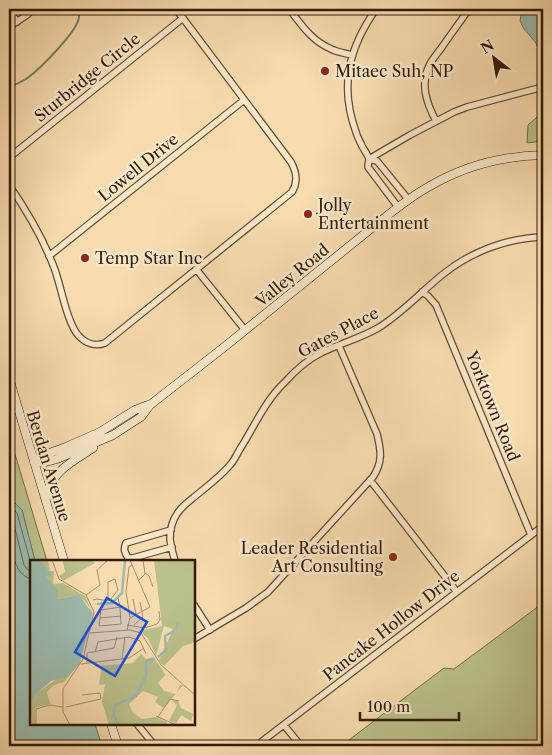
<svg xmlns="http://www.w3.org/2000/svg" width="552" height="755" viewBox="0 0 552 755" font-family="'Libre Caslon Text',serif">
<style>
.green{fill:#bbc18c;stroke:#766e48}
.water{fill:#9dbbae;stroke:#727b6a}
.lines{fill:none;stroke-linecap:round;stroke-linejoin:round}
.shore{stroke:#686b59;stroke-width:1}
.stream{stroke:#727b6a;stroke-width:2}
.street-casing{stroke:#644b2f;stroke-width:8}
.secondary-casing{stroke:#321b04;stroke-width:9}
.street{stroke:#fae8cb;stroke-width:5.5}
.secondary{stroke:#fae8cb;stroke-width:8}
.poi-dot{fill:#8f2418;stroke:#fae8cb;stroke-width:2}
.labels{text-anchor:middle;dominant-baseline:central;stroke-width:5;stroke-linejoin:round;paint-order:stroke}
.poi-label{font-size:16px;fill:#321b04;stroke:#fae8cb;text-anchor:start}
.street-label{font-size:16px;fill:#321b04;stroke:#fae8cb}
.inset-river{fill:none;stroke:#9dbbae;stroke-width:2.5}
.inset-road{fill:none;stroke:#a98f6b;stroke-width:1}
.view{fill:#1d4ed8;fill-opacity:0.15;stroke:#1d4ed8;stroke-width:2.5}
.inset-edge{fill:none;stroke:#321b04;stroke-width:2.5}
</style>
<rect width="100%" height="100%" fill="#f8dcaf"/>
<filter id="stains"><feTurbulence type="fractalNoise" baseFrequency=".004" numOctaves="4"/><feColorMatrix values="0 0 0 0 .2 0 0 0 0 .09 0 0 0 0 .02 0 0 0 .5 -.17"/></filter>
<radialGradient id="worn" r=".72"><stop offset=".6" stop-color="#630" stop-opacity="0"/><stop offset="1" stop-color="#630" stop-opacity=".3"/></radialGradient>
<!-- green -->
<path class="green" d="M543,112v29l-16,2 1,-18z
M9,434l38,127h-12l-13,-51 -13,-13z
M543,603v143h-202l103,-78 10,1z"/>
<!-- water -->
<path class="water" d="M526,9h17v55l-7,-21 -12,-14 -4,-8 1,-6z
M9,497l13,13 13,51h-4v163h64l7,22h-93z"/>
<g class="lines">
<!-- shore -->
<path class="shore" d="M9,504l8,9 14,51
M9,512l3,4 12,49 3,4 4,3
M9,535c4,16 4,39 22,44"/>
<!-- stream -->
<path class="stream" d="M9,87c6,-2 12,-5 17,-8 13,-9 52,-48 53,-62 0,-3 -1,-6 -1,-8"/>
<defs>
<path id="street" d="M9,9l8,13
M289,9c12,15 22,31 40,39 7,4 15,5 23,7
M376,9c-27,39 -37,76 -20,123 1,5 4,9 6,14 2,4 6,9 7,13 0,3 -1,5 -1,8l30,40
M9,27l18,-12 6,-6
M436,121c-9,-17 -16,-36 -7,-55 3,-7 9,-13 13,-19 9,-13 18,-25 27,-38
M9,159l2,-3 172,-138
M369,159l41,-24 44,-23 13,-5 76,-20
M369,159l8,2 31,38
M9,185c18,26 35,55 46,85 6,17 12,52 23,65 7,8 17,12 27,8l187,-151c6,-10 5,-19 -1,-30l-115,-153
M49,256l195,-156
M196,269l49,61
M422,292l6,4 8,9 95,230
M370,480l87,112
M171,530l-45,13c-3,6 -1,10 2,15h5l39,-11
M175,561c-2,-7 -4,-15 -5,-22 0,-8 2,-18 7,-25 4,-7 10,-11 16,-16 12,-10 27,-21 37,-33 4,-4 7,-11 10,-16 14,-22 25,-48 44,-66 10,-11 21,-22 35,-29 19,-10 40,-15 59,-26 23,-14 43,-36 64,-53 28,-23 65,-37 101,-38
M194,605l16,25
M194,639l52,-31 22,-16 105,-115c10,-15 8,-27 4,-43l-38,-88
M137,724l18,22
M284,725l17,21
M256,746l287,-220"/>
<path id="secondary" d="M9,378l55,183
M34,462h12l11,-3 56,-24 28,-18 9,-12 73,-57 160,-129c15,-12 30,-24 47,-33 34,-20 74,-30 113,-31
M34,462l10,-7 22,-8 34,-15 35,-22 13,-5
M46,498c5,-27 26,-36 47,-50
M111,724l7,22"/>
</defs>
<!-- street casing -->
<use href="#street" class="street-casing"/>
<!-- secondary casing -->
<use href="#secondary" class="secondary-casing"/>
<!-- street -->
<use href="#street" class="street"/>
<!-- secondary -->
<use href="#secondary" class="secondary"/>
</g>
<!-- markers -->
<g class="poi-dot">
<circle cx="325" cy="71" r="5"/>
<circle cx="308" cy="214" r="5"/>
<circle cx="85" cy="258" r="5"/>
<circle cx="393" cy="557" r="5"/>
</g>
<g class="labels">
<!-- poi labels -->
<g class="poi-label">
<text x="335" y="71">Mitaec Suh, NP</text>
<text x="318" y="205">Jolly<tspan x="318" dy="18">Entertainment</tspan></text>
<text x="95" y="258">Temp Star Inc</text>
<text x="383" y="548" text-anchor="end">Leader Residential<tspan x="383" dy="18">Art Consulting</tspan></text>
</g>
<!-- street labels -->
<g class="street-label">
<text transform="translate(87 77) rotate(-39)">Sturbridge Circle</text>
<text transform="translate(138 167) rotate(-39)">Lowell Drive</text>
<text transform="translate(292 275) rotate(-39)">Valley Road</text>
<text transform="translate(338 332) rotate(-28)">Gates Place</text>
<text transform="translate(493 406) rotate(68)">Yorktown Road</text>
<text transform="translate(49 466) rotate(73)">Berdan Avenue</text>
<text transform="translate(391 625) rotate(-38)">Pancake Hollow Drive</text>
</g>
</g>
<!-- overview -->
<g transform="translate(30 560)">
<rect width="165" height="165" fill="#f8dcaf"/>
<path d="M11,0h7l2,11h4l-1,13 10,-1 22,13 8,18 -8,32 5,-38 -6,-8 -11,-4 -15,3 -12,-22 5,-3zM24,0h37l4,3 -32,18 -4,-5 6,-4 -2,-11zM124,0h41v82l-12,4 -19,20 -5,-5 14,-32 -9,-3 -8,30 -8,-18 -9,-7 23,-5zM111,94l5,5 7,-2 9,12 3,6 -7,8 6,8 12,3 4,-9h3l-19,23 -9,-6 3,-5 -15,-6 -14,13 4,9 9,6 14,-2 11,5 -1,3h-57l-7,-23 3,-18 -6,1 2,-15 -3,-4 35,-3zM50,103l-16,19 -14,4 4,-1 -7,7 3,12 -15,4v17h-3l-2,-21 7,-11zM141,140l7,1 3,7 12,6 -2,7 -10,-6 -5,9 -7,-3 8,-16z" fill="#bbc18c"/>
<path d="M0,0h11l11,15 -6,2 11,13 1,9 21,-4 13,18 -12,50 -13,14 -16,4 -14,12 -7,11z" fill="#9dbbae"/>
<path class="inset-river" d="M67,44l15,-1 10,-10 3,-33M128,97l8,-7 -1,-14 11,-6 2,-8M89,165l-5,-9 1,-11 21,-9 10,-20v-15l9,-2"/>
<path class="inset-road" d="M22,0l7,19 27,16 8,17 -11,47 -20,30v23l7,13M115,13l4,3 4,11M108,21l7,-7 -2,-14M70,25l-3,-15 11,-10M56,35l14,-10M88,38l2,9 1,17 -22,2 2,-16 19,-3M103,39l3,15M63,40l4,-1 5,1h7l2,-1 7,-9 -3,-11 -7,3v18M100,57l-4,-25 3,-25 3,-2M70,58l21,-2M97,65l18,3 12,-4 3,-4 -1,-9M104,65l9,-8 -3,-15M97,70l3,-12 20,-11 -20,-47M60,73l40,-3 11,3 20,32 34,30M65,92l3,-10 31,-5 11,4 6,13M92,99l3,-22M57,103v-10l27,-5 3,-11M51,104l48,-6 15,-10M36,147l35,-8 -1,-6 -18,2M126,156l20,9M128,157l12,-18 9,2M6,165v-16l14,-4 12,2"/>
<path class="view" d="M77,38l40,24 -32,54 -40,-24z"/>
<rect width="165" height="165" class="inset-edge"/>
</g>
<!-- margin -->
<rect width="552" height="755" fill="none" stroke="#f8dcaf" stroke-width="30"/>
<rect x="10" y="10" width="532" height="735" fill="none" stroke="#321b04" stroke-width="2.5"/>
<rect x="15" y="15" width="522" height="725" fill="none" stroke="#321b04"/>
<!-- north arrow -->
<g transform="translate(494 58) rotate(329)" stroke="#fae8cb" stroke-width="4" paint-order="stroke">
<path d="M0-4L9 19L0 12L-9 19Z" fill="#321b04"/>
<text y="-8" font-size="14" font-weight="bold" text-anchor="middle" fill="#321b04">N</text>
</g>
<!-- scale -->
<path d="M360 712v8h99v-8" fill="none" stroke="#321b04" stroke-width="2.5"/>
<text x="367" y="712" font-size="15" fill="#321b04" stroke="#fae8cb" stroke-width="4" paint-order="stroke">100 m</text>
<rect width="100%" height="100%" filter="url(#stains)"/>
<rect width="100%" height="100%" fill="url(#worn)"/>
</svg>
